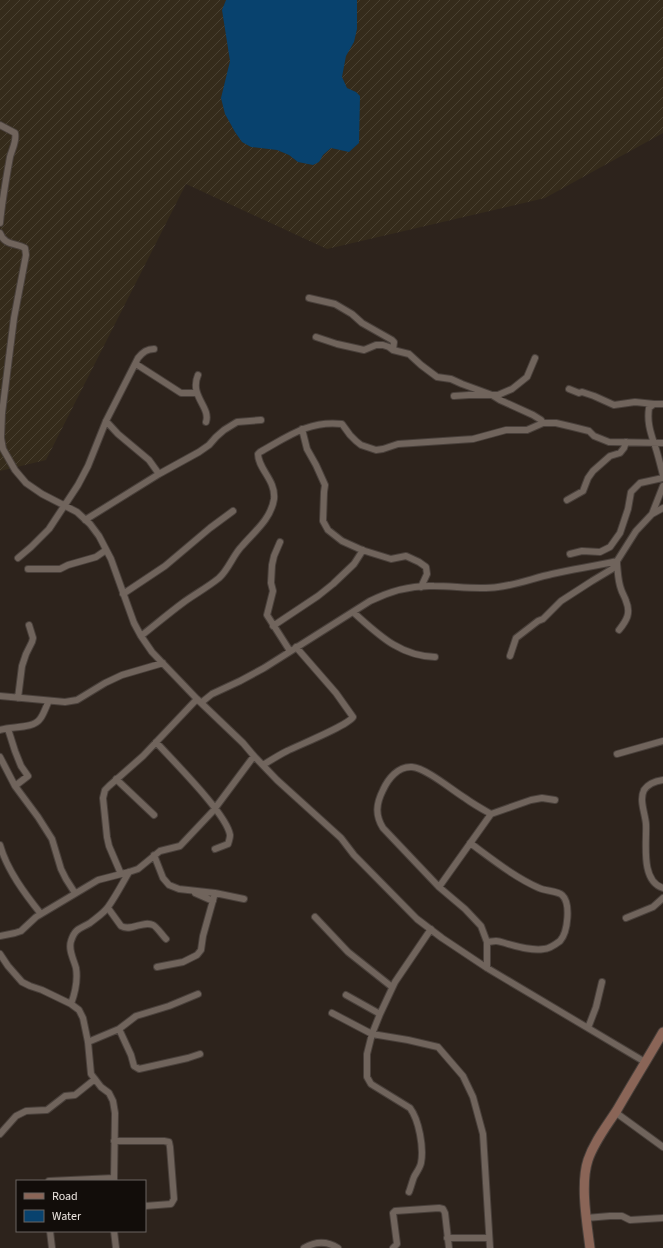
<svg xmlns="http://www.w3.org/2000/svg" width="663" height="1248" viewBox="0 0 663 1248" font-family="'Source Sans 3',sans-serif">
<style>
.industrial{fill:url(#industrial-furrows)}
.water{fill:#08426e}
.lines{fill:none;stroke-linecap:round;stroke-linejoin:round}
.street-casing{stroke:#49403b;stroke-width:8}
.secondary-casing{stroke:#49403b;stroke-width:11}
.street{stroke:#70645c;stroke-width:6}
.secondary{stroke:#8a6557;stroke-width:9}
</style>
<defs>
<pattern id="industrial-furrows" width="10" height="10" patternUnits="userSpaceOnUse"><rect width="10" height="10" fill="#352b1b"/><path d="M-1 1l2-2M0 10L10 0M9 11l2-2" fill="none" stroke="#494031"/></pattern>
</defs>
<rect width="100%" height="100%" fill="#2d231c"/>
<!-- industrial -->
<path class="industrial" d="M0,0h663v133l-118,65 -218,51 -141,-65 -140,276 -46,11z"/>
<!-- water -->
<path class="water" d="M226,0h131v29l-3,13 -8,14 -4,21 5,11 9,4 4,4 -1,47 -10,9 -18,-4 -8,7 -4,7 -6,3 -15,-3 -9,-7 -12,-5 -26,-3 -9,-5 -7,-10 -10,-18 -4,-16 9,-37 -8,-51z"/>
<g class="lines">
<defs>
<path id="street" d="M0,125l15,8c2,8 -3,16 -5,24 -4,22 -8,44 -10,66
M0,233c4,12 15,10 25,15l1,7 -12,63 -12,95 -1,25 2,11 12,21 11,13 16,11 35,18 13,12 9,12 12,23 23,64 7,13 11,16 45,47 46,44 11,13 23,24 64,58 13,17 63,64 25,19 45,30 158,94
M309,298l26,6 17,10 10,9 30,17 2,2 -1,8
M316,337l21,7 27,6 12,-5h7l6,2 4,3 16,4 12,11 16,12 14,2 11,5 30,11 8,5 33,15 8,5 2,3
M136,364l45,29h16
M198,375c-9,21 13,32 8,47
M569,389l10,4 3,-1 12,4 20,9 21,-3 19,2
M454,396l15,-1h29l14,-6 15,-12 8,-19
M663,404h-9l-5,4c-2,13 1,23 5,35 4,11 6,21 9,32
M106,421l12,13 31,26 10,14
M302,429l5,20 9,16 9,20 -1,7 -1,29 5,9 14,11 20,9 29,9 15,-3 13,6 7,5 1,7 -6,13
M567,500l16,-9 5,-13 5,-7 17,-15 10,-3 4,-5 2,-6
M652,514l11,-6
M85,520l74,-46 40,-22 10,-7 7,-8 8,-7 13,-8 24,-2
M280,542l-6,14 -2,9 -1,18 2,8 -6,24 23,36
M570,554l12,-3 18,1 10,-5 10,-14 8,-24 3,-17 9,-9 23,-5
M18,558l13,-11 18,-18 29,-44 10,-19 18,-45 32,-63c5,-6 9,-9 16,-9
M617,564c1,9 1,17 4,25 1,4 4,8 5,12 5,12 1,19 -7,29
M28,569h32l8,-4 28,-8 10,-7
M123,594l42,-28 45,-38 23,-17
M353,612c25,22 46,44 82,45
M273,626l45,-30 15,-12 21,-20 9,-14
M141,636c14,-11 28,-23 43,-34 11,-8 24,-15 35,-24 10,-9 14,-23 23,-32 12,-14 29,-27 32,-47 2,-19 -16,-30 -16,-45l2,-2c27,-15 49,-32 82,-28l8,11 6,6 5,4 15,5 7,-1 15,-5 75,-5 33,-9h21l16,-7h13l17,4 16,4 5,5 15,6 54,1
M510,656l6,-18 22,-17 5,-2 18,-18 31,-20 20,-12 5,-5v-3
M0,696l65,6 12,-2 28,-17 17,-8 41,-12
M18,698l4,-32 4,-12 6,-12 1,-4 -4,-13
M202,702l10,-8 28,-13 24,-13 106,-67c20,-10 41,-16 64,-15 21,0 43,4 64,1 18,-2 36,-9 54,-13 22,-5 44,-8 65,-13l19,-30 16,-17 11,-28
M8,729l7,22 6,15 7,10 -13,10
M0,730c11,-4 33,-1 40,-11 4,-5 6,-13 9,-18
M156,742c16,18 71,72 74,93 0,3 -1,6 -2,9l-13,5
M617,754l46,-13
M0,757l15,29 23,31 14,22 9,30 5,10 9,14
M263,765c8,-5 16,-10 24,-14 12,-6 60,-25 66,-34l-17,-24 -40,-46
M116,779l38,36
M663,780c-7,1 -15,4 -19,10 -5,10 1,23 2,34 1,18 -6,57 17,64
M470,843c22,16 44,34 69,45 6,3 19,3 23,7 9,8 6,37 -2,46 -4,3 -11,8 -16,8 -12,2 -25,-2 -36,-5 -4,-1 -8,-3 -12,-3 -3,0 -6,1 -9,1
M0,845c7,25 25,49 41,69
M154,855l9,23 6,7 10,4 36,4 29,6
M121,874l-12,-28 -2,-9 -4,-39 2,-8 4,-4 34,-30 54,-57
M439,887l52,-73
M195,893l18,8
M108,908l13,18c10,6 22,-6 32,-1 3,1 10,11 13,14
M315,917l33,35 44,35
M626,918l27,-11 10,-9
M0,936l15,-3 6,-2 15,-14 62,-37 31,-8 9,-3 22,-18 20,-5 33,-35 41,-55
M0,954l8,12 14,16 8,4 12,4 29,14 8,6 4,8 5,24 3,32 10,13 8,6 4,8 2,12 -1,68
M157,967l26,-5 14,-7 4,-5 2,-14 12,-43
M487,968v-26l-6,-16 -16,-17 -26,-22 -56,-59c-8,-13 -7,-24 0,-38 5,-11 15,-24 29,-23 14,1 40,23 53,31 8,6 17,11 26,16l40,-14 11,-2 13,2
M346,995l34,19
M71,1004c4,-11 7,-24 5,-36 -2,-8 -8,-18 -5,-27 4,-13 9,-12 19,-18 6,-5 14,-10 18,-16 8,-11 14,-23 21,-35
M332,1013l40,21 36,6 30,7 25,29 10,21 10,37 7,114
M588,1028l8,-21 6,-25
M119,1029l12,26 3,11 5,3 49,-11 12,-4
M88,1042l31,-13 17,-13 33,-10 29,-12
M615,1112l48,35
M0,1134l16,-18 10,-5 21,-1 18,-14 10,-1 20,-16
M114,1141h50l5,1 1,5 4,52 -3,5 -26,2
M49,1181l65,-3
M409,1192c2,-5 3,-10 5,-15 2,-4 6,-9 7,-14 3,-15 -2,-43 -11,-55l-39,-24 -4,-7v-23l5,-20 8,-20 15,-32 36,-53
M586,1218l24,-2h12l8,4 33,-2
M50,1231l2,17
M114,1231l2,17
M447,1238h42
M304,1248c12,-7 23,-7 34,0
M393,1248l4,-4 -4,-31 2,-2 44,-3 4,1 2,4 4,35"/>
<path id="secondary" d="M590,1248c-3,-24 -10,-64 -2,-88 6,-18 18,-33 29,-50 15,-26 31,-52 46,-78"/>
</defs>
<!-- street casing -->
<use href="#street" class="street-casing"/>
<!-- secondary casing -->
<use href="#secondary" class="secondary-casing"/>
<!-- street -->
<use href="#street" class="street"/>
<!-- secondary -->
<use href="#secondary" class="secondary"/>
</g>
<!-- legend -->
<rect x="16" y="1180" width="130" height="52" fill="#120d0a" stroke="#6a6460"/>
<rect x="24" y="1193" width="20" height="6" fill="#8a6557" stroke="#6a6460"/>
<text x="52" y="1200" font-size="12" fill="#ede6e1">Road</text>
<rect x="24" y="1210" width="20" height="12" fill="#08426e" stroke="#6a6460"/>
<text x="52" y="1220" font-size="12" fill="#ede6e1">Water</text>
</svg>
